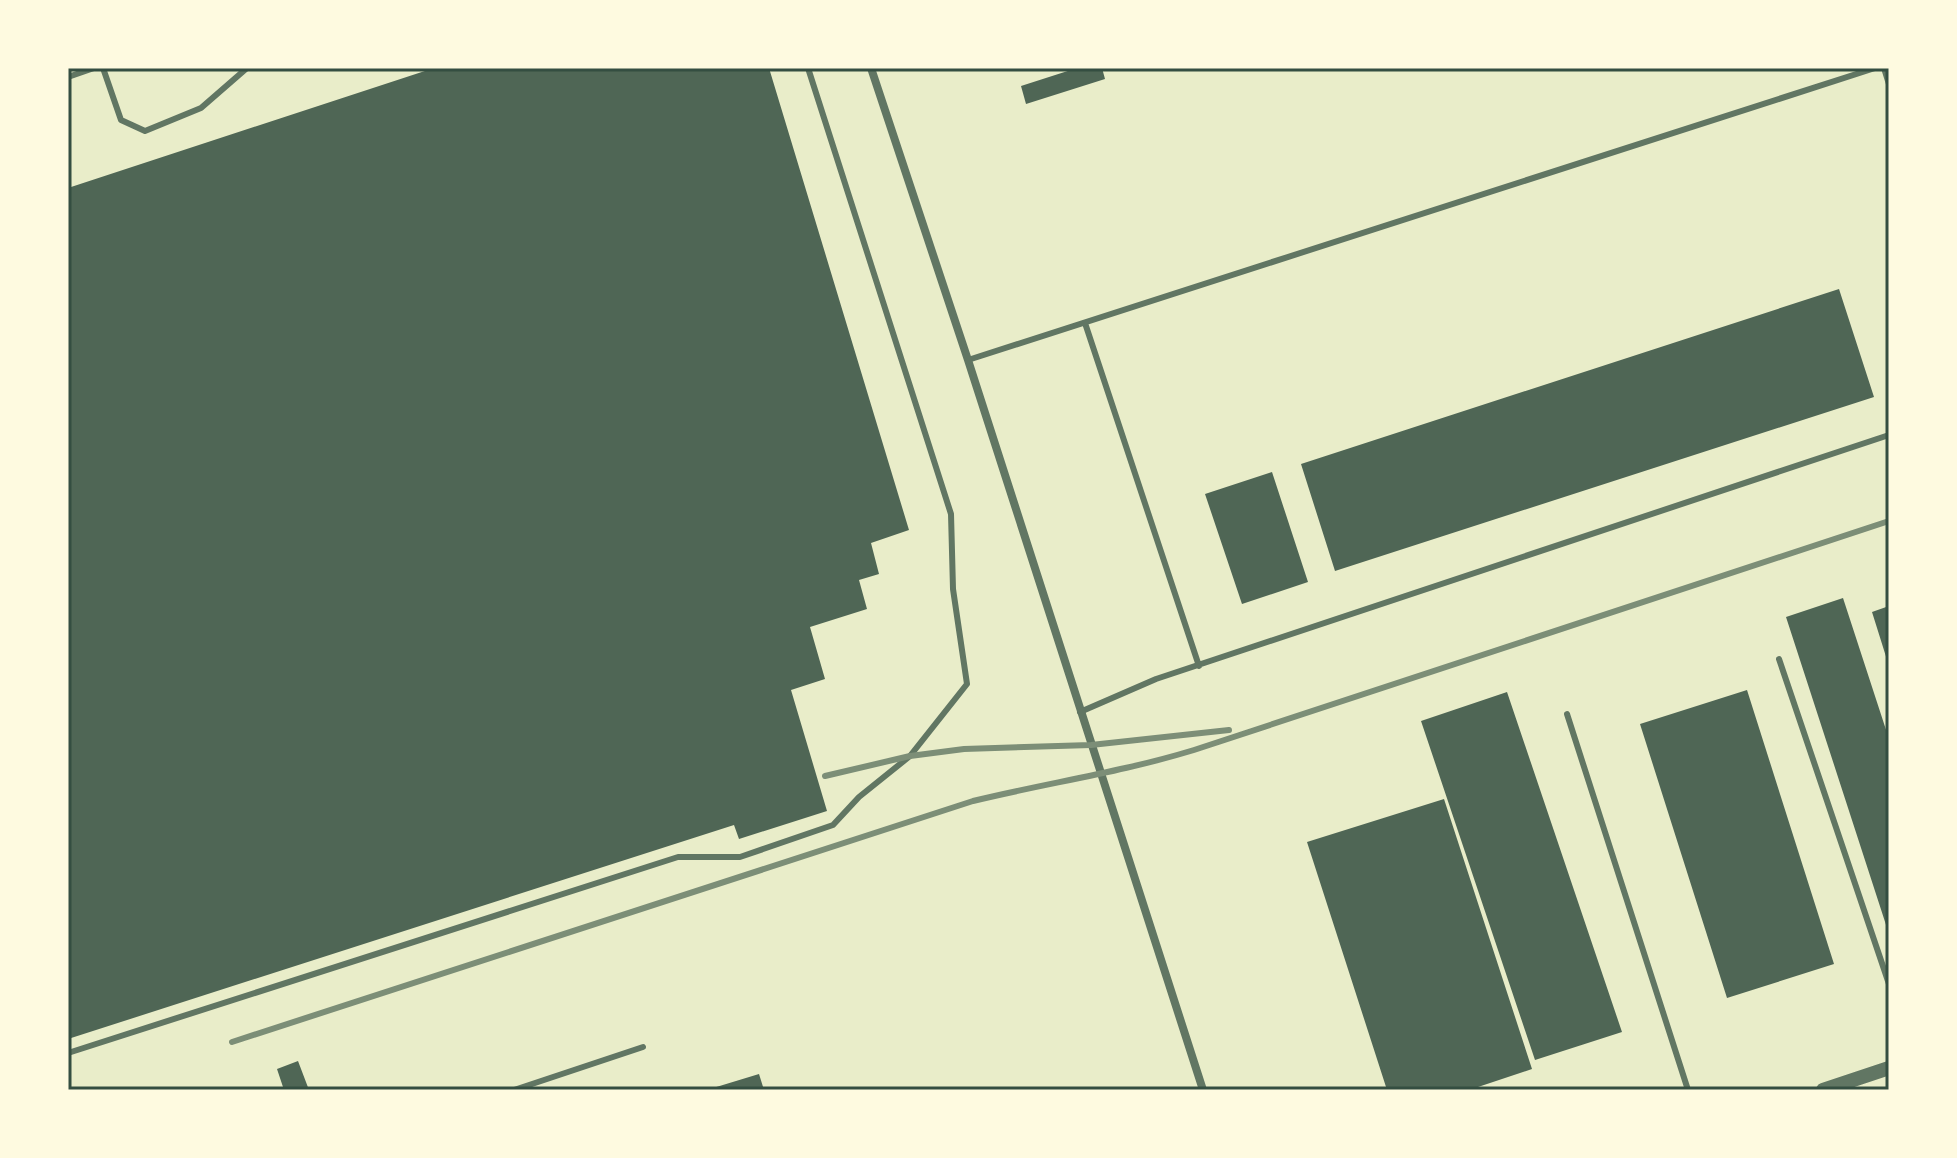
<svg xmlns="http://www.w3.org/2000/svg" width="1957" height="1158" viewBox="0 0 1957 1158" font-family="'Sofia Sans Condensed',sans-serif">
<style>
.building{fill:#4f6655}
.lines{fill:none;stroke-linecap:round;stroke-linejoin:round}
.service{stroke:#617663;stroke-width:6}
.minor{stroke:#617663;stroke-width:8}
.tertiary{stroke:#617663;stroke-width:14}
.rail{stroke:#7c8e77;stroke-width:6}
.neatline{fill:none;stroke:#344e41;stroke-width:3}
</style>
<rect width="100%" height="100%" fill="#e9edc9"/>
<!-- building -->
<path class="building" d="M434,68h335l140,462 -38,13 8,31 -20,6 8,29 -57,18 15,52 -34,11 36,121 -88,28 -5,-14 -666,214v-851z
M1077,68h25l3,11 -79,25 -5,-18z
M1839,289l35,108 -539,174 -34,-107z
M1272,472l36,110 -66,22 -37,-110z
M1843,598l46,141 -1,192 -102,-314z
M1889,606v57h-1l-16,-51z
M1747,690l87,274 -107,34 -87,-274z
M1507,692l115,340 -87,28 -114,-339z
M1444,799l88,270 -63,21h-82l-80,-248z
M298,1061l11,29h-25l-7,-21z
M759,1074l5,16h-50l-1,-2z"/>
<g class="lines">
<!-- service -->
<path class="service" d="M103,68l18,52 24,11 56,-23 46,-40
M1884,68l5,16
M68,77l26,-9
M1085,323l114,343
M968,360l907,-292
M1779,659l110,325
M1080,712l76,-33 733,-244
M1567,714l121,376
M68,1053l610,-196h62l93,-32 26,-28 51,-41 57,-72 -14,-95 -2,-75 -143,-446
M514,1090l129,-43"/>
<!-- minor -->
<path class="minor" d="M871,68l97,292 235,730"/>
<!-- tertiary -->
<path class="tertiary" d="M1823,1090l66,-22"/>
<!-- rail -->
<path class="rail" d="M825,776l85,-20 54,-7 127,-4 138,-15
M232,1042l741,-241c74,-18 149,-29 221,-51l695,-229"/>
</g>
<!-- border -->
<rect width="1957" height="1158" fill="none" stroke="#fefae0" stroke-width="140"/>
<rect x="70" y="70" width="1817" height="1018" class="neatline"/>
</svg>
